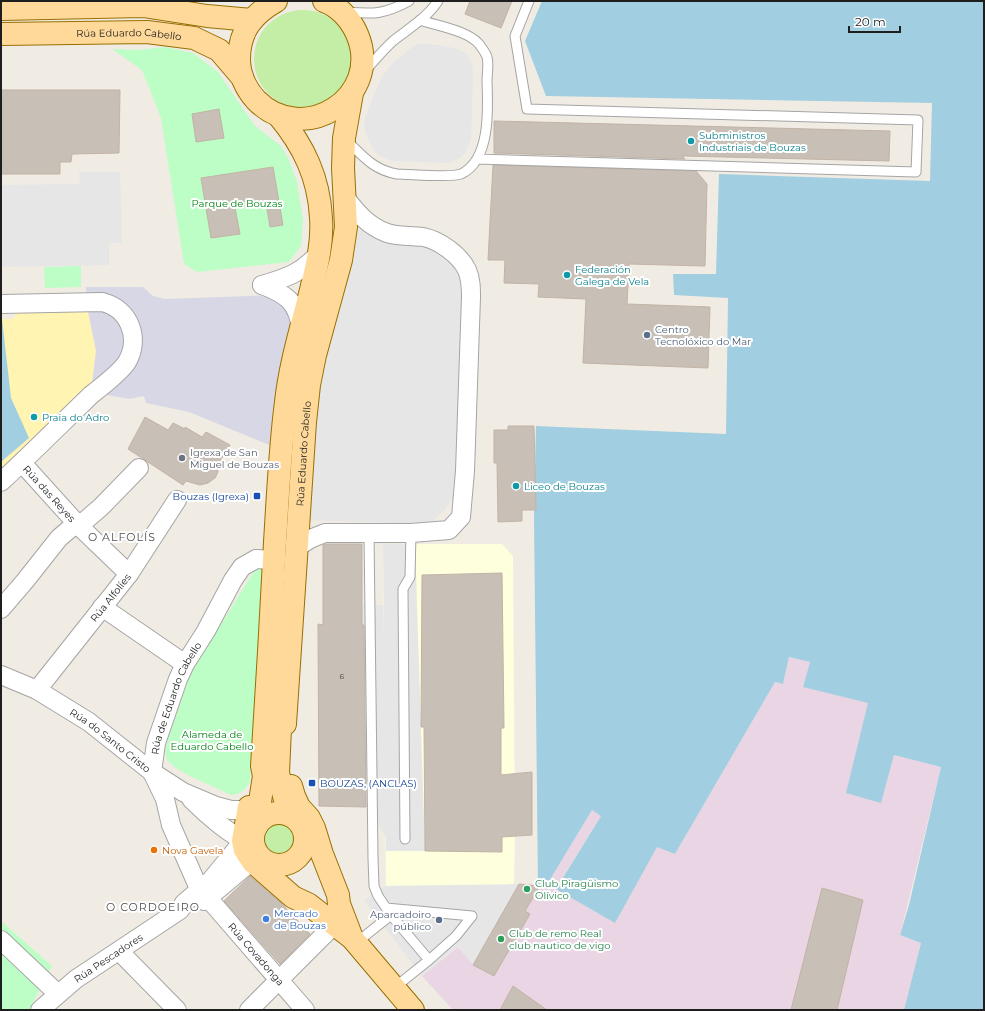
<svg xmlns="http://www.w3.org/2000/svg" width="985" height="1011" viewBox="0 0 985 1011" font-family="Montserrat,sans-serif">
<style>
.industrial{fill:#e9d5e4}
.education{fill:#fdffdd}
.grass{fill:#c4eda6}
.sand{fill:#fff4b2}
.park{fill:#bdfdc6}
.parking{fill:#e6e6e6}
.plaza{fill:#d8d7e5}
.water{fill:#a1cee0}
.building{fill:#c8bfb6;stroke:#c2b3a5}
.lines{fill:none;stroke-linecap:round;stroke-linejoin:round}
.lane-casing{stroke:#a5a5a5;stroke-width:11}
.street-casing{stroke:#a5a5a5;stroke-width:20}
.primary-casing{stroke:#986f00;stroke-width:24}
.lane{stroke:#fff;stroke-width:9}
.street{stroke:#fff;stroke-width:18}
.primary{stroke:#ffd999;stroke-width:22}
.culture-dot{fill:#0f9aa8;stroke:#fff;stroke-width:1.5}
.service-dot{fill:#5c6f8a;stroke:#fff;stroke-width:1.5}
.worship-dot{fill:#6b7280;stroke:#fff;stroke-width:1.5}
.transit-dot{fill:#1a4fb4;stroke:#fff;stroke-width:1.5}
.food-dot{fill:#e8710a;stroke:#fff;stroke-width:1.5}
.leisure-dot{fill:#2e9e5b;stroke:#fff;stroke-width:1.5}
.shop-dot{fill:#3f7fe0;stroke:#fff;stroke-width:1.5}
.labels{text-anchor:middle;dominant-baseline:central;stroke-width:4;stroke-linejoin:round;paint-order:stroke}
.number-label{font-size:8px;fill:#484644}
.street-label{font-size:10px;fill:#1e1e1e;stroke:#fff}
.culture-label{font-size:10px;fill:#0d838f;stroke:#fff;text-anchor:start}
.park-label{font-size:10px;fill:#058317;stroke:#fff}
.service-label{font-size:10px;fill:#4e5e75;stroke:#fff;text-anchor:start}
.worship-label{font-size:10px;fill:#5b616d;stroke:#fff;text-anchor:start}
.transit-label{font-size:10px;fill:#164399;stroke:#fff;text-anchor:end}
.food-label{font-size:10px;fill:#c56008;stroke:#fff;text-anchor:start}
.leisure-label{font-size:10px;fill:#27864d;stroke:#fff;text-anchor:start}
.shop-label{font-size:10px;fill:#366cbe;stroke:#fff;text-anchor:start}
.neighbourhood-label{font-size:11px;letter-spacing:1px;fill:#515151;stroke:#fff}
</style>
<rect width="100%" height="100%" fill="#f0ece3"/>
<!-- industrial -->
<path class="industrial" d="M789,657l21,5 -7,24 65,17 13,99 13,-47 47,12 -41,168 21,8 -17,67h-451l-31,-34 36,-29 15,17 46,-80 19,5 10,-6 44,-73 9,6 -45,72 59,35 42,-77 18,8 100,-172 8,2z"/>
<!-- education -->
<path class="education" d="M383,544h119l11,12 2,280 -1,49 -128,1z"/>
<!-- grass -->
<path class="grass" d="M254 59a49 49 0 1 1 98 0a49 49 0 1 1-98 0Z
M261 840a19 19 0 1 1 38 0a19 19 0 1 1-38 0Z"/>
<!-- sand -->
<path class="sand" d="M88,311l8,40 -5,41 -90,82v-155h12l4,-7z"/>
<!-- park -->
<path class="park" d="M165,47l28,6 25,19 37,54 26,20 8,14 8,22 6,38 -2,26 -12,16 -92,10 -13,-8 -23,-146 -19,-48 -30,-21 26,1z
M81,266v21l-36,1 -1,-21z
M261,567l5,3 -16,212c-5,8 -9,12 -19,13l-43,-20 -12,-7 -9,-8 -2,-8 3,-13 23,-67 64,-102z
M1,921l51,45 -23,44h-28z"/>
<!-- parking -->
<path class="parking" d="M422,44l17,1 19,4 9,5 5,10 1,9 -2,66 -6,14 -5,5 -10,5 -58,-2 -12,-5 -7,-7 -8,-17 -1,-7 2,-9 8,-22 8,-17 10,-13 14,-12 9,-7z
M79,172h41l2,71h-13v22l-108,2v-82l79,-1z
M359,229l11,4 54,11 18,7 19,20 3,16 -8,205 -10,16 -13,13 -10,3 -116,-4 8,-102 16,-85 20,-64z
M383,544h32l10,307h-39v-14l-20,-30 -2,-181 -2,-1v-20h21l1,32z
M519,884l-46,81 -15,-18 -36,29 -58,-76 22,-14z"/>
<!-- plaza -->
<path class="plaza" d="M86,287h57l10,9 12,3 108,-4 5,2 15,22 -21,127 -83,-34 -43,-9 -2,-7 -15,3 -38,-7 5,-41 -8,-40z"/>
<!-- water -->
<path class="water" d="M542,1h442v1009h-80l17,-67 -21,-8 9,-30 32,-138 -47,-12 -13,48 -35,-10 22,-90 -65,-16 7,-25 -21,-5 -6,27 -8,-2 -100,172 -18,-7 -42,76 -59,-34 45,-73 -9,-6 -44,73 -10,6 -4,-373 2,-90 190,8 2,-136 -54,-3 -1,-21h43l3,-100 211,7 2,-78 -386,-7 -21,-55z
M1,319h1l9,79 18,40 -28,24z"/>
<!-- building -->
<path class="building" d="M470,1h42l-11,27 -36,-14z
M1,90h119l-1,63 -47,1 -1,8h-11v12h-59z
M219,109l5,29 -28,4 -4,-28z
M494,121l396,10 -1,30 -207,-5 3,3 -191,-6z
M493,165l203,6 11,13 -2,82 -76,-2 -2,40 83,3 -2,61 -125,-5 3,-64 -48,-2 1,-13 -35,-1 1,-23h-17z
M273,167l10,58 -13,2 -4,-24 -31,5 5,26 -29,4 -10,-60z
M145,417l23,13 5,-7 12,6v-2l17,10 4,-5 24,13 -13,21 1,6 -3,6 -7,5 -8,2 -14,-4 -3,4 -55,-36z
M508,426h26l2,84h-14v11l-24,1 -1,-59h-3v-33h14z
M327,544h35v81h2l2,182 -47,-1 -1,-182 5,1v-80z
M502,573l2,155h-3v47l31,-3v63l-30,2v15l-77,-1 -1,-124h-3l1,-152z
M250,876l29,25 31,33 -30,30 -56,-63z
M519,884l21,2 -15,25 5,3 -36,62 -21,-11z
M822,888l41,12 -26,110h-46z
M513,986l34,24h-47z"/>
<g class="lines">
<defs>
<path id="lane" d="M345,12c28,2 38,3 64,-11
M365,71c9,-10 18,-21 28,-30 15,-12 34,-23 45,-40
M346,140c16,15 27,30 51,34 13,0 54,4 64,0 30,-14 27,-66 26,-93 0,-7 2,-17 0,-24 -1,-4 -6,-10 -8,-13 -12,-14 -42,-18 -59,-24
M477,159l439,13 2,-52 -391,-11 -12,-73 14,-35
M405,839l-2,-250 7,-12 1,-44
M386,908l86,8
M391,915l38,45
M356,943l35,-28 -13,-19 -4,-10 -1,-28 -4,-325
M394,988l35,-28 27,-24 16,-20"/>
<g id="street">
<path d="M262,285c24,-7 40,-12 57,-32"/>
<path d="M262,285c24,9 36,17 39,44"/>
<path d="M1,304l101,-2c27,6 39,36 25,60 -5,8 -27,26 -36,33 -30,29 -60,59 -90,87"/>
<path id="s1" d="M22,463l57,63 50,48"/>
<path d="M296,548l14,-9 15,-6h86l38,-3 12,-13 4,-46 6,-174c0,-9 0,-18 -4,-27 -7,-15 -28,-30 -44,-33 -12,-2 -25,0 -36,-4 -19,-7 -31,-21 -42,-36"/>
<path d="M102,607l83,57"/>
<path d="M1,609l24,-28 34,-43 13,-11 7,-1 22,-19 38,-39"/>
<path id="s2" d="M1,675l36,15 52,32 63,50 31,20 33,14 15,4h17"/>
<path id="s3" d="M37,690l92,-116 48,-74"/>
<path d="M191,799c21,21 37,33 62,48"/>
<path id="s4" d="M200,891l-29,-66 -6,-26 -13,-27 4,-29 22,-64 7,-15 21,-33 27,-51 9,-13 14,-8 18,1"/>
<path id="s5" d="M208,898l97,112"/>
<path d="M204,901l43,-36 6,-3 11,-1"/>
<path d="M1,940l57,54"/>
<path d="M119,951l58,59"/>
<path id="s6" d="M40,1010l36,-31 104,-69 4,-7 27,-23 32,-39"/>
<path d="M249,1010l85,-85"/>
</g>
<g id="primary">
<path d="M276,1c-23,13 -37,30 -37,58 0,15 7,30 17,41 47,48 128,-3 101,-66 -6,-14 -18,-28 -33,-33"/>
<path d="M1,9l142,-3 64,10 45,4"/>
<path id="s7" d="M1,34l146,-2 47,6 25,12 23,27"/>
<path d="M291,786l3,10 5,11 10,11 5,10 8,26 16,41 1,9 13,34"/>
<path d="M249,807l-6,34 2,9 8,12 40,35 15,7 44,34 61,72"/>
<circle cx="279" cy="839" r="26"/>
<path id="s8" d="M289,815l-11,-42 2,-45 5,-4 20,-302 4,-37 6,-30 26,-95 5,-33 -3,-59 1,-30 8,-45"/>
<path d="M256,827l8,-51 -2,-10c5,-75 9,-149 13,-224 3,-47 5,-94 11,-140 4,-37 15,-73 24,-108 6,-25 13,-50 11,-76 -2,-40 -17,-72 -43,-103"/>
</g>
</defs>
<!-- lane casing -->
<use href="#lane" class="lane-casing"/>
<!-- street casing -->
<use href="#street" class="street-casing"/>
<!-- primary casing -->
<use href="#primary" class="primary-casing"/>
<!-- lane -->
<use href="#lane" class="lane"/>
<!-- street -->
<use href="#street" class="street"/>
<!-- primary -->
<use href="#primary" class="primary"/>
</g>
<!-- markers -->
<g class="culture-dot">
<circle cx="691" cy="141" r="4"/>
<circle cx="567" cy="275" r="4"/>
<circle cx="34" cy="417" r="4"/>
<circle cx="516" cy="486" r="4"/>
</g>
<g class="service-dot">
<circle cx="647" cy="335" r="4"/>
<circle cx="439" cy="920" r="4"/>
</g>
<circle class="worship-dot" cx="182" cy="458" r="4"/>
<g class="transit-dot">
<rect x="253" y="492" width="8" height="8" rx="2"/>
<rect x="308" y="779" width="8" height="8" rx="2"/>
</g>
<circle class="food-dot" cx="154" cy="850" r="4"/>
<g class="leisure-dot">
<circle cx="527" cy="889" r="4"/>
<circle cx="501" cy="939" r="4"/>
</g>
<circle class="shop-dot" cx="266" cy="919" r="4"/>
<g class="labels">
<!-- number labels -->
<g class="number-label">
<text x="342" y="676">6</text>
</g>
<!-- street labels -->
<g class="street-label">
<text stroke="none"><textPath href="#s7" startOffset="128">Rúa Eduardo Cabello</textPath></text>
<text stroke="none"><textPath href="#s8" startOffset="366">Rúa Eduardo Cabello</textPath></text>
<text stroke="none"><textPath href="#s1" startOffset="41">Rúa das Reyes</textPath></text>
<text stroke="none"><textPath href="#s3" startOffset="118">Rúa Alfolíes</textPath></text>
<text stroke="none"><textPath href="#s4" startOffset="207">Rúa de Eduardo Cabello</textPath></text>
<text stroke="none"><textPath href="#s2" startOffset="128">Rúa do Santo Cristo</textPath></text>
<text stroke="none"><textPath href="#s5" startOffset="74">Rúa Covadonga</textPath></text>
<text stroke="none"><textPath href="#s6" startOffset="86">Rúa Pescadores</textPath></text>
</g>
<!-- culture labels -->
<g class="culture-label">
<text x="699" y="135">Subministros<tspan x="699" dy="12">Industriais de Bouzas</tspan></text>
<text x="575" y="269">Federación<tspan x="575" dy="12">Galega de Vela</tspan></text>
<text x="42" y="417">Praia do Adro</text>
<text x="524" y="486">Liceo de Bouzas</text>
</g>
<!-- park labels -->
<g class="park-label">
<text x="237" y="203">Parque de Bouzas</text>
<text x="212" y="734">Alameda de<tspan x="212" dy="12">Eduardo Cabello</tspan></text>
</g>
<!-- service labels -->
<g class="service-label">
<text x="655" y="329">Centro<tspan x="655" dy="12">Tecnolóxico do Mar</tspan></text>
<text x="431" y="914" text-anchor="end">Aparcadoiro<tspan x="431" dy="12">público</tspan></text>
</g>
<!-- worship labels -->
<g class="worship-label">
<text x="190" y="452">Igrexa de San<tspan x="190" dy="12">Miguel de Bouzas</tspan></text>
</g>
<!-- transit labels -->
<g class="transit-label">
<text x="249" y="496">Bouzas (Igrexa)</text>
<text x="320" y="783" text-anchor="start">BOUZAS, (ANCLAS)</text>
</g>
<!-- food labels -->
<g class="food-label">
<text x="162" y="850">Nova Gavela</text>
</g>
<!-- leisure labels -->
<g class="leisure-label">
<text x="535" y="883">Club Piragüismo<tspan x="535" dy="12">Olívico</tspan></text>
<text x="509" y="933">Club de remo Real<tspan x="509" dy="12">club nautico de vigo</tspan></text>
</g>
<!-- shop labels -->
<g class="shop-label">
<text x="274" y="913">Mercado<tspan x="274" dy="12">de Bouzas</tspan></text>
</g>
<!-- neighbourhood labels -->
<g class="neighbourhood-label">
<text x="122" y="537">O ALFOLÍS</text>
<text x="153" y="907">O CORDOEIRO</text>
</g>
</g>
<!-- border -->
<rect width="985" height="1011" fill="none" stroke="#1e1e1e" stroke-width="4"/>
<!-- scale -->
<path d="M849 26v6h51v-6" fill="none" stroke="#1e1e1e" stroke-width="2"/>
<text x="855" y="26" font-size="12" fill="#1e1e1e" stroke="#ffffff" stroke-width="3" paint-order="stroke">20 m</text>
</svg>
